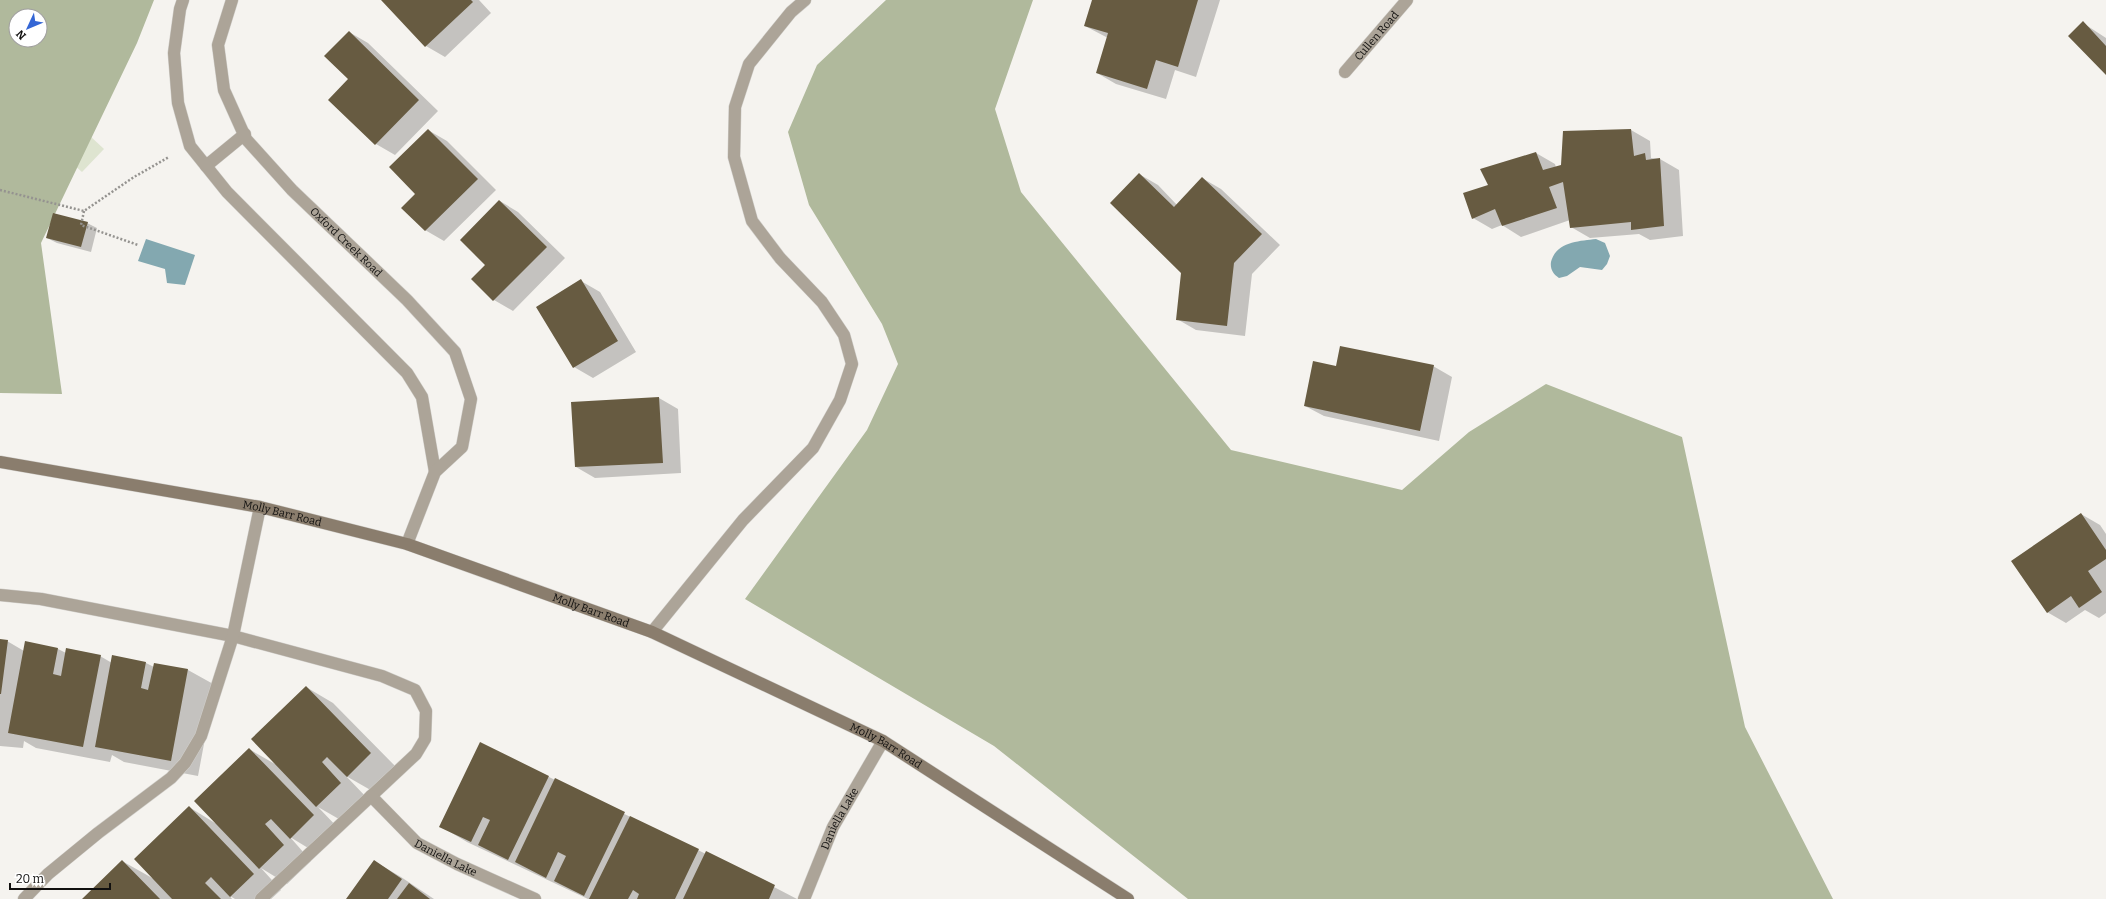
<svg xmlns="http://www.w3.org/2000/svg" width="2106" height="899" viewBox="0 0 2106 899" font-family="Bitter,serif">
<style>
.green{fill:#dee4d0}
.forest{fill:#b0b99c;fill-rule:evenodd}
.water{fill:#83a8b0}
.shadow{fill:#0003}
.building{fill:#675b41}
.lines{fill:none;stroke-linecap:round;stroke-linejoin:round}
.service-casing{stroke:#d1cfcb;stroke-width:13}
.minor-casing{stroke:#d1cfcb;stroke-width:13}
.secondary-casing{stroke:#d1cfcb;stroke-width:13}
.path{stroke:#959390;stroke-width:2.5;stroke-dasharray:2 2;stroke-linecap:butt}
.service{stroke:#aca498;stroke-width:12}
.minor{stroke:#aca498;stroke-width:12}
.secondary{stroke:#8a7d6d;stroke-width:12}
.labels{text-anchor:middle;dominant-baseline:central;stroke-width:4;stroke-linejoin:round;paint-order:stroke}
.street-label{font-size:11px;fill:#11100f;stroke:#fff}
</style>
<rect width="100%" height="100%" fill="#f5f3ef"/>
<!-- green -->
<path class="green" d="M76,123l28,26 -22,23 -28,-25z"/>
<!-- forest -->
<path class="forest" d="M0,0h154l-17,43 -96,200 21,151 -62,-1zM16,16h24v24h-24z
M886,0h147l-38,109 26,83 210,258 171,40 67,-58 77,-48 136,53 63,290 88,172h-645l-194,-153 -249,-147 122,-169 31,-66 -16,-40 -73,-119 -21,-73 29,-67z"/>
<!-- water -->
<path class="water" d="M146,239l49,16 -10,30 -18,-2 -2,-14 -27,-8z
M1596,239l9,4 5,13 -3,8 -5,6 -22,-3 -13,9 -8,2c-6,-4 -9,-9 -8,-16 5,-20 28,-21 45,-23z"/>
<!-- shadow -->
<path class="shadow" d="M382,0h97l12,13 -46,44 -19,-11z
M1093,0h127l-24,77 -21,-7 -9,29 -50,-15 -19,-11 11,-35 -23,-12z
M2083,23l23,15v36z
M349,32l19,11 70,68 -43,44 -19,-11 -47,-44 21,-21z
M428,130l19,11 49,49 -52,51 -19,-11 -8,-36z
M1631,130l19,11 1,17 9,1 19,11 4,66 -33,4 -11,-6 -49,4 -19,-11 -1,-7 -49,17 -19,-12 -10,4 -19,-11 16,-32 47,-33 19,11 1,4z
M1139,174l19,11 19,20 25,-27 19,11 59,56 -28,29 -7,62 -49,-6 -19,-11 5,-47z
M500,201l18,11 47,46 -52,53 -19,-11 -8,-35z
M87,223l10,5 -6,24 -34,-9 -10,-5z
M581,281l19,11 36,60 -43,26 -19,-11z
M1433,366l19,11 -13,64 -115,-25 -19,-10 32,-39z
M659,398l19,11 3,64 -86,5 -19,-11z
M2081,514l19,11 6,9v79l-7,5 -14,-8 -19,13 -19,-11z
M0,640l7,1 17,10 2,-9 32,7 8,4 34,3 12,7h34l8,4v-3l34,6 27,15 -17,91 -74,-14 -12,-7 -2,7 -74,-14 -12,-7 -1,7 -23,-2z
M306,687l27,16 65,66 -24,23 -28,-16 22,23 -24,23 -26,-15 23,24 -23,23 -28,-17 21,24 -24,23 -26,-16 20,22 -10,9h-36l-5,-3 2,3h-149l39,-38 32,18 35,-72 26,16 34,-74 26,15z
M549,777l157,77 1,-2 90,47h-209l-121,-57 -27,-16z
M374,861l27,16 33,22h-87z"/>
<!-- building -->
<path class="building" d="M381,0h90l2,2 -48,45z
M1092,0h106l-20,67 -22,-7 -9,29 -51,-16 12,-40 -24,-7z
M2083,21l23,25v29l-38,-39z
M349,31l70,69 -44,45 -47,-45 20,-21 -24,-23z
M428,129l50,50 -53,52 -24,-23 14,-14 -26,-27z
M1631,129l3,27 11,-3 1,7 14,-2 4,68 -33,4v-8l-61,6 -7,-46 -14,5 8,21 -55,18 -7,-17 -23,10 -9,-26 25,-8 -8,-16 56,-17 7,18 18,-5 2,-34z
M1139,173l35,34 28,-30 60,57 -28,29 -7,63 -51,-6 5,-47 -71,-70z
M499,200l48,47 -54,54 -22,-22 14,-14 -25,-25z
M53,213l35,9 -7,25 -35,-9z
M581,279l37,62 -45,27 -37,-61z
M1340,346l94,19 -14,66 -116,-25 9,-45 23,5z
M659,397l4,66 -88,4 -4,-65z
M2081,513l25,37v9l-18,12 14,21 -23,16 -8,-12 -24,17 -36,-52z
M0,639l8,1 -7,54h-1z
M25,641l33,7 -5,26 8,2 5,-28 35,7 -18,92 -75,-14z
M112,655l34,7 -5,26 7,2 6,-27 34,6 -17,92 -76,-14z
M306,686l65,67 -24,24 -20,-20 -5,5 19,21 -25,24 -65,-68z
M480,742l69,34 -41,84 -30,-15 12,-25 -7,-3 -12,25 -32,-15z
M249,748l65,67 -24,24 -19,-20 -6,5 19,21 -25,24 -65,-68z
M555,778l70,34 -41,84 -30,-15 12,-25 -8,-4 -12,26 -31,-16z
M189,806l65,68 -24,23 -19,-20 -6,6 16,16h-49l-38,-40z
M630,816l69,33 -24,50h-38l2,-5 -6,-4 -5,9h-39z
M706,851l69,34 -6,14h-86z
M122,860l38,39h-78z
M374,860l28,19 -14,20h-42z
M409,883l21,16h-33z"/>
<g class="lines">
<defs>
<g id="service">
<path d="M206,166l39,-32"/>
<path d="M0,595l41,4 192,37 149,40 33,14 11,21 -1,28 -9,15 -155,145"/>
<path d="M652,632l91,-112 70,-72 27,-48 12,-36 -8,-29 -22,-33 -42,-44 -28,-37 -18,-64 1,-50 14,-43 42,-52 14,-12"/>
<path id="s1" d="M371,796l46,47 40,21 78,35"/>
<path d="M24,899l24,-25 50,-41 73,-55 14,-15 16,-27 32,-100 27,-129"/>
<path id="s2" d="M804,899l29,-72 50,-86"/>
</g>
<g id="minor">
<path d="M183,0l-3,9 -6,44 4,50 12,43 37,46 180,181 15,24 13,75"/>
<path id="s3" d="M232,0l-14,45 6,45 22,49 46,51 115,110 48,52 16,47 -9,48 -27,25 -28,72"/>
<path id="s4" d="M1345,72l62,-72"/>
</g>
<g id="secondary">
<path id="s5" d="M0,462l260,45 147,37 245,88 231,109 245,158"/>
</g>
</defs>
<!-- service casing -->
<use href="#service" class="service-casing"/>
<!-- minor casing -->
<use href="#minor" class="minor-casing"/>
<!-- secondary casing -->
<use href="#secondary" class="secondary-casing"/>
<!-- path -->
<path class="path" d="M0,190l84,21 50,-34 35,-20
M84,211l-3,14 57,20"/>
<!-- service -->
<use href="#service" class="service"/>
<!-- minor -->
<use href="#minor" class="minor"/>
<!-- secondary -->
<use href="#secondary" class="secondary"/>
</g>
<g class="labels">
<!-- street labels -->
<g class="street-label">
<text stroke="none"><textPath href="#s4" startOffset="48">Cullen Road</textPath></text>
<text stroke="none"><textPath href="#s3" startOffset="290">Oxford Creek Road</textPath></text>
<text stroke="none"><textPath href="#s5" startOffset="287">Molly Barr Road</textPath></text>
<text stroke="none"><textPath href="#s5" startOffset="611">Molly Barr Road</textPath></text>
<text stroke="none"><textPath href="#s5" startOffset="936">Molly Barr Road</textPath></text>
<text stroke="none"><textPath href="#s2" startOffset="88">Daniella Lake</textPath></text>
<text stroke="none"><textPath href="#s1" startOffset="98">Daniella Lake</textPath></text>
</g>
</g>
<!-- north arrow -->
<g transform="translate(28 28) rotate(226)"><circle r="19" fill="#ffffff" stroke="#a09f9f"/>
<path d="M0-3L7 15L0 10L-7 15Z" fill="#3466d5"/>
<text y="-6" font-size="11" font-weight="bold" text-anchor="middle" fill="#11100f">N</text>
</g>
<!-- scale -->
<path d="M10 883v6h100v-6" fill="none" stroke="#11100f" stroke-width="2"/>
<text x="16" y="883" font-size="12" fill="#11100f" stroke="#ffffff" stroke-width="3" paint-order="stroke">20 m</text>
</svg>
